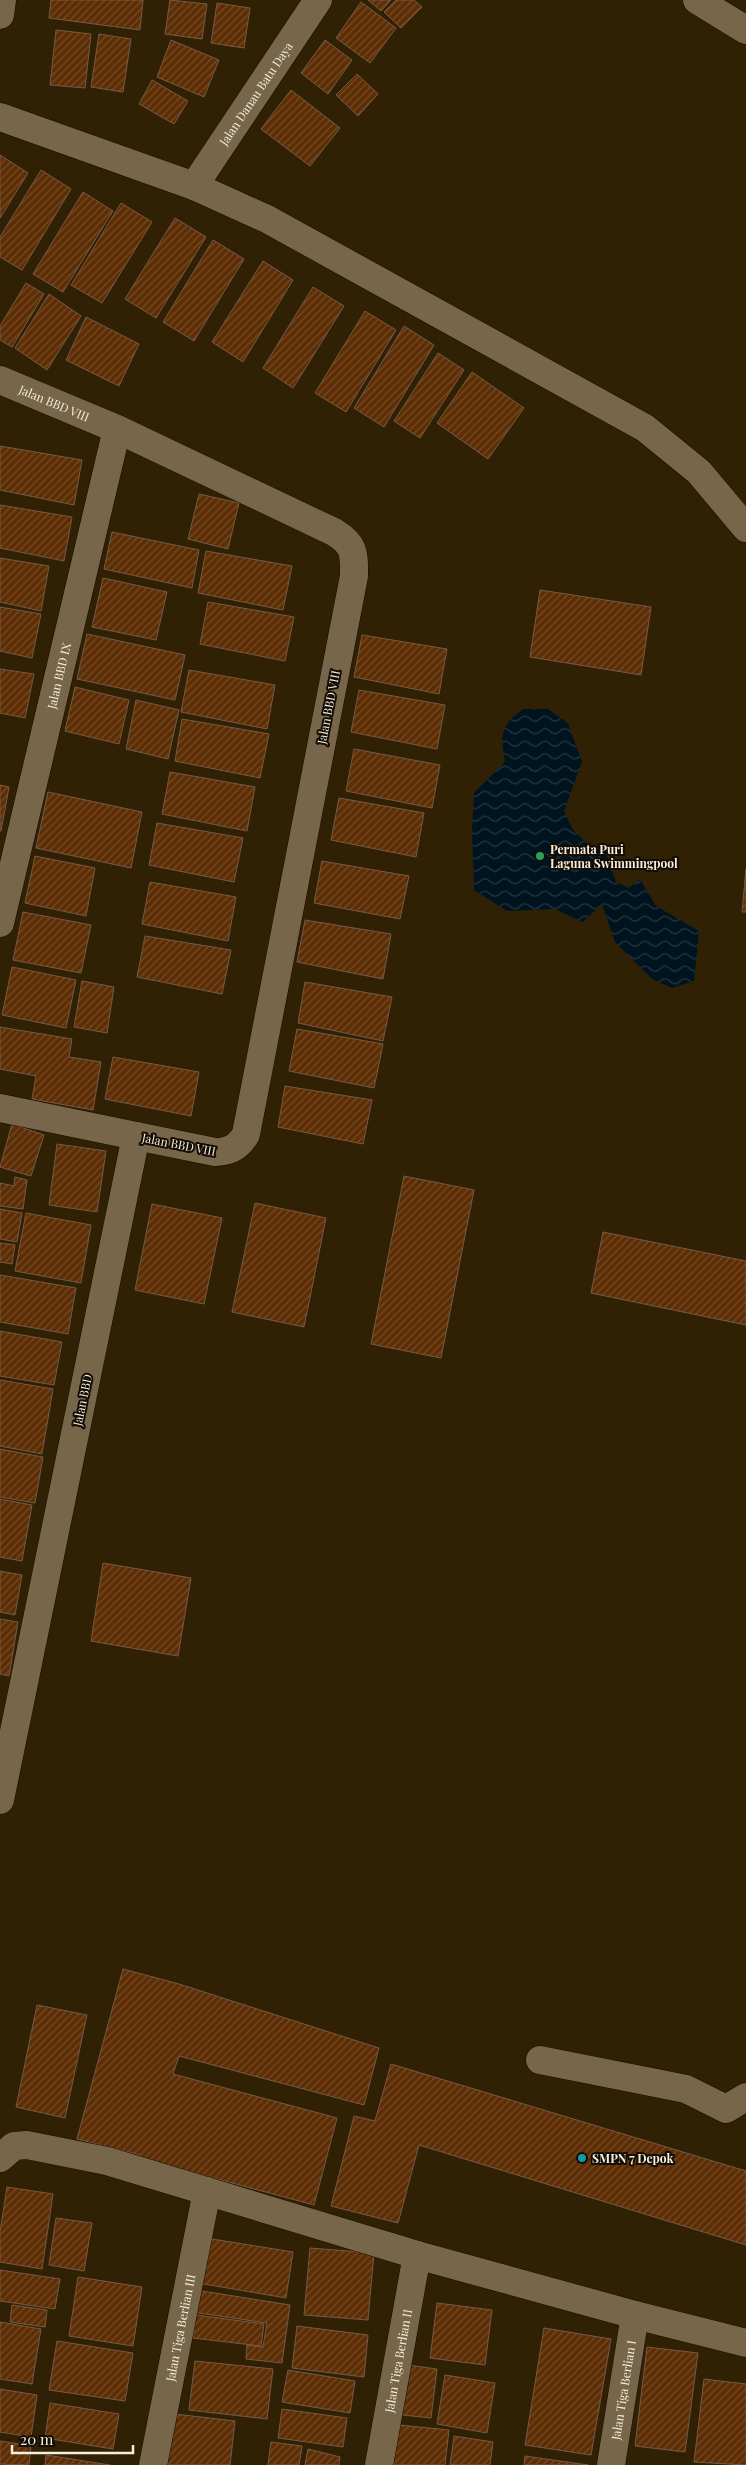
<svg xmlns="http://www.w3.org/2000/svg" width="746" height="2465" viewBox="0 0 746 2465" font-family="'Playfair Display',serif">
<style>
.water{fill:url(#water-waves)}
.building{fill:url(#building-hatch);stroke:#765a47}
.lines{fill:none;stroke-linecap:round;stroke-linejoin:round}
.minor-casing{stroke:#160b00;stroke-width:29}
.minor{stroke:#776649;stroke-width:28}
.leisure-dot{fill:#2e9e5b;stroke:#130c03;stroke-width:2}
.culture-dot{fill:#0f9aa8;stroke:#130c03;stroke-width:2}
.labels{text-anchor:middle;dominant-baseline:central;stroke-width:4;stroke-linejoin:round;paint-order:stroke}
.street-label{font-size:12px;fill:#f7eede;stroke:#130c03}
.poi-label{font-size:12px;font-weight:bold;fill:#f7eede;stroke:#130c03;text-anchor:start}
</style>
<defs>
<pattern id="water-waves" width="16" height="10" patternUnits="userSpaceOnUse" patternTransform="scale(1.25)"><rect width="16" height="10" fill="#001420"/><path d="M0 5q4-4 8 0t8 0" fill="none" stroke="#263640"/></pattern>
<pattern id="building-hatch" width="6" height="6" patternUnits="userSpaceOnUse" patternTransform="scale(1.25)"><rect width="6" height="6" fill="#5d2d04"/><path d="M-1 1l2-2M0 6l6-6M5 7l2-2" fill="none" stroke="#754c28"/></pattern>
</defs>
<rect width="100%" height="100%" fill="#302105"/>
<!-- water -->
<path class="water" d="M523,709h25l20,14 14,39 -18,49 9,19 18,17h13l12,35 13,6 11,-9 16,27 43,25 -5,50 -22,7 -20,-9 -37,-37 -13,-38 -19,18 -29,-13 -47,2 -33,-21 -2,-58 2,-39 31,-31c-5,-27 -5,-36 18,-53z"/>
<!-- building -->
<path class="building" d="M51,0h92l-3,30 -91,-12z
M170,0l37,4 -5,35 -37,-5z
M368,0h23l-10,11z
M396,0h18l8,7 -21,21 -17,-16z
M361,2l35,26 -26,35 -34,-25z
M217,3l33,5 -6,40 -33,-5z
M56,30l35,4 -6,54 -35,-3z
M99,34l32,5 -8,53 -32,-5z
M171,40l48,20 -15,37 -47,-20z
M325,40l27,20 -24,34 -27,-21z
M357,74l21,20 -20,22 -22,-21z
M152,80l36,21 -14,23 -35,-20z
M291,90l49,38 -30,38 -49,-37z
M0,155l28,18 -28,45z
M41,170l30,19 -49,81 -22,-13v-20z
M83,192l30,19 -50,81 -30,-18z
M121,203l31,19 -50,81 -31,-18z
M175,218l31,19 -50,81 -31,-19z
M213,240l31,19 -50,82 -31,-19z
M263,261l30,19 -50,82 -31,-20z
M26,283l18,11 -32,53 -12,-7v-14z
M313,287l31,19 -51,82 -30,-20z
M49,294l32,22 -34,54 -32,-22z
M365,311l31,19 -50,82 -31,-19z
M86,317l53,27 -20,42 -53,-26z
M404,326l30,19 -50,82 -30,-19z
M438,353l26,17 -44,68 -26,-17z
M472,372l52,36 -36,51 -51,-36z
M0,446l82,14 -8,45 -74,-15z
M199,494l40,9 -11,46 -40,-10z
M0,505l72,12 -8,44 -64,-13z
M112,532l87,18 -7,38 -88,-19z
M206,551l86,15 -9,44 -85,-17z
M0,558l49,8 -8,45 -41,-9z
M103,578l64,14 -11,48 -64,-13z
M540,590l111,17 -10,68 -111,-18z
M208,602l86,15 -9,44 -85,-17z
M0,607l41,7 -9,44 -32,-7z
M87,634l98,21 -10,45 -98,-21z
M362,635l85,14 -8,45 -85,-17z
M0,669l34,5 -9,44 -25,-5z
M189,670l86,15 -8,44 -86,-17z
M75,687l54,13 -10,44 -54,-13z
M359,690l86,15 -8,44 -86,-17z
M136,700l43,10 -11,49 -42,-10z
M182,719l87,15 -9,44 -85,-17z
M354,749l86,16 -8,43 -86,-17z
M170,772l85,15 -8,44 -85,-17z
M0,785l9,2 -8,44h-1z
M48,792l94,20 -11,56 -95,-20z
M339,798l85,15 -8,44 -85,-17z
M157,823l86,15 -9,44 -85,-17z
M35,856l60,12 -9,48 -61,-13z
M322,861l87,15 -9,43 -86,-16z
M746,869v43h-4z
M150,882l86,15 -8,44 -86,-17z
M23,912l68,13 -10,48 -68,-13z
M305,920l86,14 -8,45 -86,-17z
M145,936l86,14 -9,44 -85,-17z
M12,967l64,13 -10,48 -64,-13z
M82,981l32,6 -7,46 -33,-6z
M305,982l87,15 -9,44 -85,-18z
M0,1027l72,12 -3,18 32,5 -8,48 -61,-11 4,-23 -36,-7z
M297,1029l86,15 -9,44 -85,-17z
M113,1057l86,15 -8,44 -86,-17z
M285,1086l87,14 -9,44 -85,-17z
M12,1124l32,11 -13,41 -31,-9z
M57,1144l49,7 -9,61 -48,-7z
M404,1176l70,14 -33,168 -70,-14z
M15,1177l12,3 -4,29 -23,-3v-23l14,3z
M255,1203l71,15 -22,109 -72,-15z
M152,1204l70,14 -18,86 -69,-14z
M0,1209l22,4 -5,29 -17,-3z
M26,1213l65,12 -10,58 -66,-12z
M603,1232l143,29v64l-155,-32z
M0,1243l15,2 -3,19 -12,-2z
M0,1275l76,13 -8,46 -68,-12z
M0,1331l62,11 -8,43 -54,-9z
M0,1380l53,9 -11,65 -42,-8z
M0,1449l43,8 -8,46 -35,-6z
M0,1499l32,6 -10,56 -22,-4z
M103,1563l88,15 -13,78 -87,-15z
M0,1571l22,4 -7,40 -15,-3z
M0,1619l18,3 -9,54 -9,-2z
M123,1969l56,15 200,64 -15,57 -185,-49 -6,18 164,44 -23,87 -175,-47 1,-3 -63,-16z
M37,2005l50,10 -22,103 -49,-11z
M391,2064l355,107v74l-327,-100 -21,78 -67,-17 23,-90 21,5z
M7,2187l46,7 -11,75 -42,-7v-30z
M56,2218l36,5 -8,48 -35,-6z
M206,2238l87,14 -7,46 -88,-15z
M310,2248l64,5 -6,67 -64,-5z
M0,2270l60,9 -5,30 -55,-8z
M78,2277l64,10 -9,59 -64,-10z
M196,2290l94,15 -8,58 -36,-4 1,-14 16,2 4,-24 -75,-11z
M437,2303l55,7 -7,55 -55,-7z
M12,2305l35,5 -2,17 -35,-5z
M196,2315l68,9 -3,22 -68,-8z
M0,2322l41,7 -9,55 -32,-5z
M297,2326l71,9 -4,42 -72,-9z
M544,2328l67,11 -20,116 -66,-10z
M57,2341l76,12 -8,48 -76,-11z
M647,2347l51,6 -13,99 -50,-6z
M195,2361l78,8 -6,50 -78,-9z
M401,2364l36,5 -6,49 -37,-4z
M288,2370l67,11 -5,32 -68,-11z
M445,2375l50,8 -8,50 -50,-9z
M704,2379l42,5v81l-52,-3z
M0,2389l37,6 -6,42 -31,-5z
M50,2403l69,11 -6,35 -68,-11z
M282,2409l65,9 -4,29 -65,-9z
M166,2413l69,8 -5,44h-70z
M389,2424l60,6 -4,35h-60z
M454,2436l39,6 -3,23h-40z
M0,2441l31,5 -2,19 -29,-1z
M271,2442l31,4 -3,19h-31z
M308,2449l32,8 -1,8h-34z
M46,2455l64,10h-65z
M525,2456l63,9h-64z"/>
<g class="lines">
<defs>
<g id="minor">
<path d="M697,0l49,30"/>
<path d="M0,15l2,-15"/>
<path d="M0,117l194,69 73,33 378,209 54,44 47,56"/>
<path id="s1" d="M194,186l124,-186"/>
<path id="s2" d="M0,380l117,49 217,103c21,13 20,21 20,44l-108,558c-7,13 -17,18 -31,18l-79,-16"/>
<path id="s3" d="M0,923l117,-494"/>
<path d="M0,1108l136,28 -136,664"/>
<path d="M540,2060l146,29 40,20 20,-12"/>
<path d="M0,2158l14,-12 13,-1 80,16 310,94 218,60 111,28"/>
<path id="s4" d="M153,2465l54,-274"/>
<path id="s5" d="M379,2465l38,-210"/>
<path id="s6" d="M611,2465l24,-150"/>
</g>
</defs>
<!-- minor casing -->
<use href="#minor" class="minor-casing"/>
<!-- minor -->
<use href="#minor" class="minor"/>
</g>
<!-- markers -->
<circle class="leisure-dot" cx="540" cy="856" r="5"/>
<circle class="culture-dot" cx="582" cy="2158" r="5"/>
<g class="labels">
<!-- street labels -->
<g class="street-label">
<text stroke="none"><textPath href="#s1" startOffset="111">Jalan Danau Batu Daya</textPath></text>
<text stroke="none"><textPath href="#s2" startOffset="59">Jalan BBD VIII</textPath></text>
<text stroke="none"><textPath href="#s3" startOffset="254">Jalan BBD IX</textPath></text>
<text transform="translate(328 707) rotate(-79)">Jalan BBD VIII</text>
<text transform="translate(179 1144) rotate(11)">Jalan BBD VIII</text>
<text transform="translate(82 1400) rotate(-78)">Jalan BBD</text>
<text stroke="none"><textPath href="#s4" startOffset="140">Jalan Tiga Berlian III</textPath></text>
<text stroke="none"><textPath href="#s5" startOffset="106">Jalan Tiga Berlian II</textPath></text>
<text stroke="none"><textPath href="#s6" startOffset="76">Jalan Tiga Berlian I</textPath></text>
</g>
<!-- poi labels -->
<g class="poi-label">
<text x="550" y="849">Permata Puri<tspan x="550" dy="14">Laguna Swimmingpool</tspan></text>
<text x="592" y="2158">SMPN 7 Depok</text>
</g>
</g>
<!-- scale -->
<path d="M12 2445v8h121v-8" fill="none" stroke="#f7eede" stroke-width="2.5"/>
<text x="20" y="2445" font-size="15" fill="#f7eede" stroke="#130c03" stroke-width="4" paint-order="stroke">20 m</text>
</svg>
